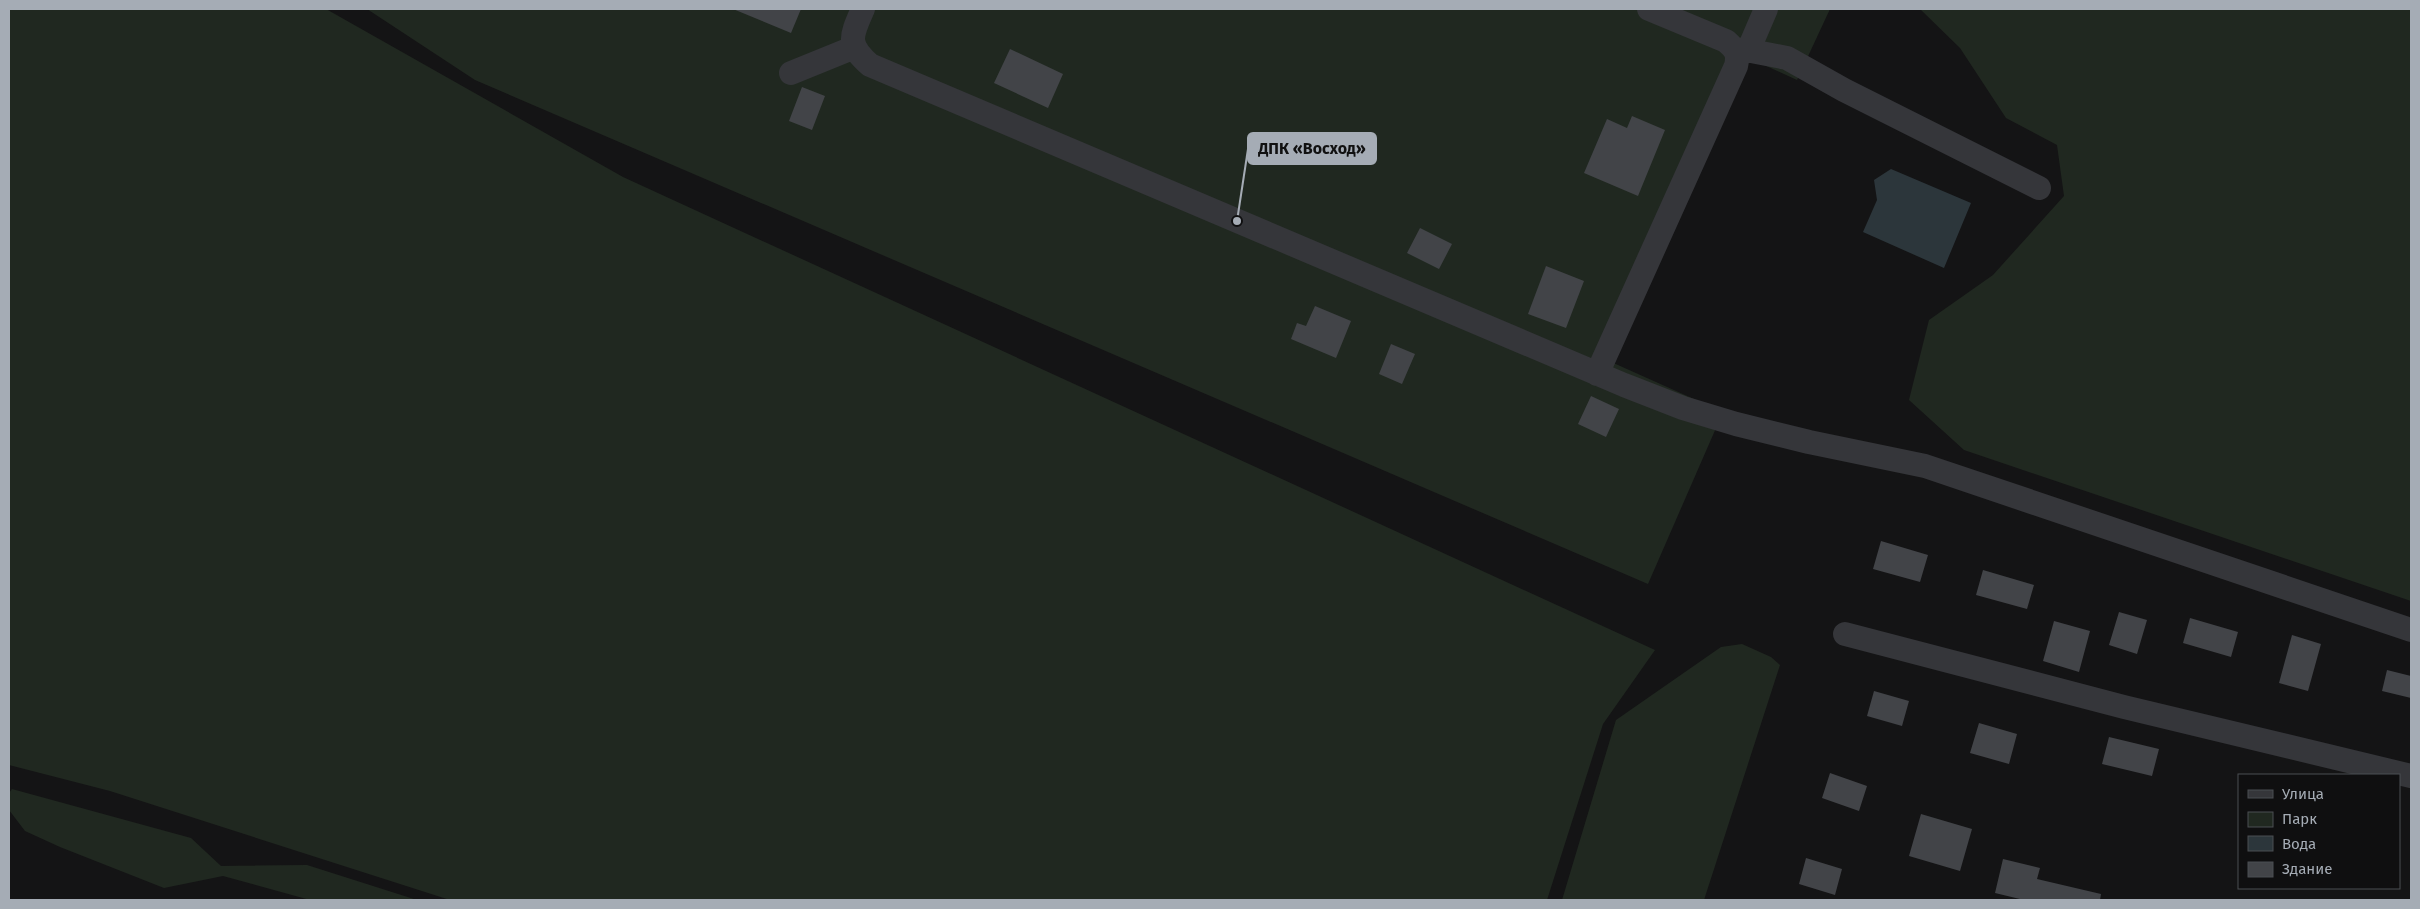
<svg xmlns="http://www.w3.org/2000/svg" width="2420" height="909" viewBox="0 0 2420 909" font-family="'Fira Sans',sans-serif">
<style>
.green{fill:#202820}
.water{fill:#2c363b}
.building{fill:#424448}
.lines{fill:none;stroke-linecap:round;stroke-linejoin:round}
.minor{stroke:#35363a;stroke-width:24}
.leader{fill:none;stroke:#a5acb5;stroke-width:2}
.callout-dot{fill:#a5acb5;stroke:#0f0f10;stroke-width:2}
.callout{fill:#a5acb5;stroke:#a5acb5;stroke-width:2}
.callout-label{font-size:16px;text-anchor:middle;font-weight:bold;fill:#111}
</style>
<rect width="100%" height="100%" fill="#141415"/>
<!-- green -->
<path class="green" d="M9,9h317l297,168 1032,473 -52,74 -56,176h-1097l-340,-109 -101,-26z
M367,9h1463l-33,71 -50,-23 -138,304 114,51 -75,172 -1173,-504z
M1920,9h491v592l-447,-151 -55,-50 20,-80 64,-45 71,-79 -7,-51 -51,-27 -46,-70z
M1742,644l29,13 9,8 -76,235h-142l54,-180 105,-73z
M12,789l179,49 30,28 86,-1 110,35h-107l-87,-24 -59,12 -104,-41 -35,-16 -16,-21v-17z"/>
<!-- water -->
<path class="water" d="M1891,169l80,34 -27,65 -81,-36 14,-32 -3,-20z"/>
<!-- building -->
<path class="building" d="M733,9h68l-10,24z
M1010,49l53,25 -15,34 -54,-25z
M802,87l23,9 -13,34 -23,-9z
M1632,116l33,14 -27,66 -54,-23 23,-54 20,9z
M1420,228l32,16 -13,25 -32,-16z
M1546,266l38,15 -18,47 -38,-14z
M1315,306l36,15 -15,37 -45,-19 6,-16 9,3z
M1391,344l24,10 -13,30 -23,-10z
M1591,396l28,13 -13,28 -28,-13z
M1881,541l47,14 -8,27 -47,-13z
M1983,570l51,15 -7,24 -51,-14z
M2119,612l28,8 -10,34 -28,-9z
M2190,618l48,14 -7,25 -48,-14z
M2054,621l36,10 -11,41 -36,-11z
M2292,635l29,9 -13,47 -29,-8z
M2387,670l24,6v22l-29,-7z
M1874,691l35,10 -7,25 -35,-10z
M1979,723l38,11 -8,30 -39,-11z
M2109,737l50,12 -7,27 -50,-12z
M1830,773l37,13 -8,25 -37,-13z
M1921,814l51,15 -12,42 -51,-15z
M1806,858l36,11 -7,26 -36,-11z
M2003,859l37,9 -3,11 64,15 -1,6h-76l-29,-7z"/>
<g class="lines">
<!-- minor -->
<path class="minor" d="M863,9c-12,27 -17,35 7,56l754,320 59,23 53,16 73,18 116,24 486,164
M1746,50l41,8 57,32 195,98
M1738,57l13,-13 15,-35
M791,73l64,-26
M1597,374l139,-308c3,-13 -1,-17 -10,-25l-77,-32
M1845,634l279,73 287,69"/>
</g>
<!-- callouts -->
<path class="leader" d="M1237 221L1248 149"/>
<circle class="callout-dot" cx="1237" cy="221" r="5"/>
<rect class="callout" x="1248" y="133" width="128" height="31" rx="5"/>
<g class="callout-label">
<text x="1312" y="154">ДПК «Восход»</text>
</g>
<!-- border -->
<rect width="2420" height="909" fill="none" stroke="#a5acb5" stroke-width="20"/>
<!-- legend -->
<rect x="2238" y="774" width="162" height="115" fill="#0f0f10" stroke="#4b4e52"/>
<rect x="2248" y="790" width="25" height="8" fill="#35363a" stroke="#4b4e52"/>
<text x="2282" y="799" font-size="15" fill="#a5acb5">Улица</text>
<rect x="2248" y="812" width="25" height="15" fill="#202820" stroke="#4b4e52"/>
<text x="2282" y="824" font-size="15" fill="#a5acb5">Парк</text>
<rect x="2248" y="836" width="25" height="15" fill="#2c363b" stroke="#4b4e52"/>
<text x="2282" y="849" font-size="15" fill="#a5acb5">Вода</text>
<rect x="2248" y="862" width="25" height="15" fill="#424448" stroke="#4b4e52"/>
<text x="2282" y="874" font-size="15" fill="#a5acb5">Здание</text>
</svg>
